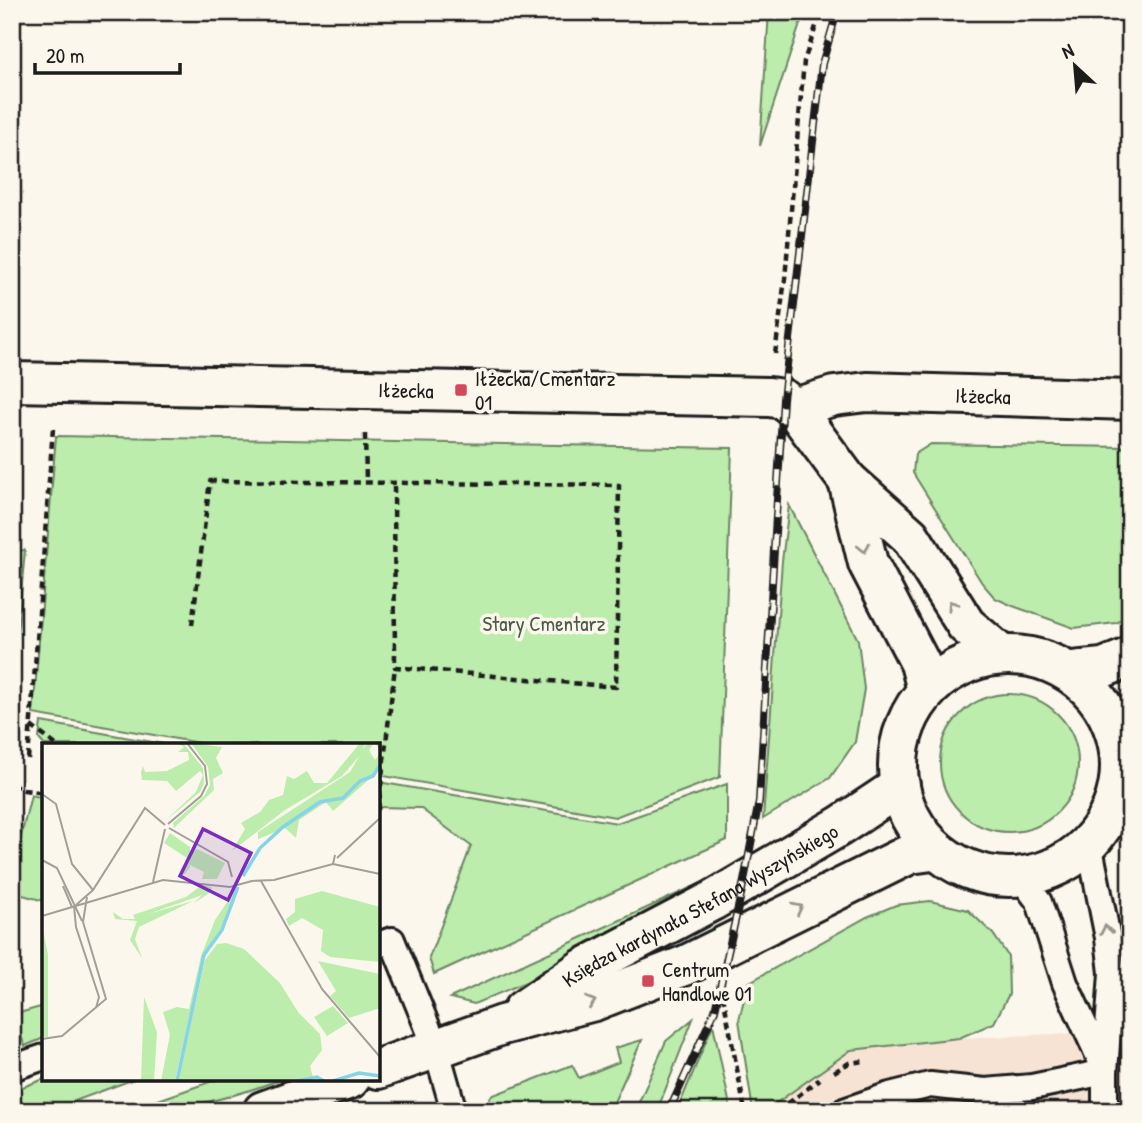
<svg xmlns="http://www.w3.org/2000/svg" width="1142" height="1123" viewBox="0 0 1142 1123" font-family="'Patrick Hand',sans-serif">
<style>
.built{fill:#f6e3d4}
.green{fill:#bcedad;stroke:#6c8464;stroke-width:2}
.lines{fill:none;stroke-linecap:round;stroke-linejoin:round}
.service-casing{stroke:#1c1c1c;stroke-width:30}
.minor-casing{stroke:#1c1c1c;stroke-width:44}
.tertiary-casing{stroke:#1c1c1c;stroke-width:44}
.secondary-casing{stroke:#1c1c1c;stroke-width:44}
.path{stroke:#1c1c1c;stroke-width:4.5;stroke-dasharray:7 5;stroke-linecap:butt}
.service{stroke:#fbf7ec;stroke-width:24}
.minor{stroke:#fbf7ec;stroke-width:38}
.tertiary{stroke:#fbf7ec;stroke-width:38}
.secondary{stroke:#fbf7ec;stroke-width:38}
.rail-casing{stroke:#1c1c1c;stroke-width:8}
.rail{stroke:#fbf7ec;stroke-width:5;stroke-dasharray:16;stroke-linecap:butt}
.oneway{stroke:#97948e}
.poi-dot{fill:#d1495b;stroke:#fbf7ec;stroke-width:2.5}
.labels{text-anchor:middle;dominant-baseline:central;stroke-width:7;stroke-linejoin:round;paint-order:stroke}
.poi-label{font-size:21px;fill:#1c1c1c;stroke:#fbf7ec;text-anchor:start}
.street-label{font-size:21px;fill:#1c1c1c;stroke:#fbf7ec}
.park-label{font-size:21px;fill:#4c5b48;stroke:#fbf7ec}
.inset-river{fill:none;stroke:#87d3e7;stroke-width:3.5}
.inset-road{fill:none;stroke:#a29f99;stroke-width:2}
.view{fill:#7b2cbf;fill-opacity:0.15;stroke:#7b2cbf;stroke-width:3.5}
.inset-edge{fill:none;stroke:#1c1c1c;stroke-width:3.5}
</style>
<rect width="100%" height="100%" fill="#fbf7ec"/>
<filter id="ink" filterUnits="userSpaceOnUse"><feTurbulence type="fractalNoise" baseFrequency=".0143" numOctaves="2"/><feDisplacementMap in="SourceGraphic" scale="14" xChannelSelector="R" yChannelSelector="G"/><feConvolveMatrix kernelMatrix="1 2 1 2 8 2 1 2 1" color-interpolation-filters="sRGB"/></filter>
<g filter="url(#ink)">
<!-- built -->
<path class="built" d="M1130,1031v80h-365l86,-61 108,-12z"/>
<!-- green -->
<path class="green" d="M769,12h35l-44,134z
M56,436l676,12 -12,329 -105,40 -237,-42v-30h-167l-178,-31z
M931,444l199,3v169l-14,7 -42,5 -61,-22 -18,-8 -13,-15 -69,-110 2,-19z
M789,505l69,135 6,49 -9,53 -25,36 -67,41 19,-258z
M25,550l-13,146v-144z
M940 763a69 69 0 1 1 138 0a69 69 0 1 1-138 0Z
M41,722l128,23h-125l-5,-6z
M378,782l239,41 110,-39v56l-293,134 -5,-16 42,-112 -51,-38 -42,-1z
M31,795l13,3v103l-32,-9v-18z
M734,868l-135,78 -71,35 -54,23 -24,-6z
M930,901l38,9 25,24 15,22 1,38 -15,29 -35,15 -108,12 -86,61h-12l-14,-91 9,-37 119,-66 29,-12z
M44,1006v32l-19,8 -13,-31z
M693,1019l-36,92h-22l31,-70z
M713,1024l18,87h-54z
M642,1040l-32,71h-125l6,-15 81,-31 7,13 40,-16 -4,-14z
M44,1079h90l-86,32h-36v-20z
M218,1079h63c-48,19 -102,32 -154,32z"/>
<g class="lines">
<defs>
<path id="service" d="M1090,848l18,90 4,35 -7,99v39
M1021,878l18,24 26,81 39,85
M378,945l14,-5 44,108 18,63
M12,1068l32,-11
M844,1111l46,-16 40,-10 55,6 47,-4 73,-15"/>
<g id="minor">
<path id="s1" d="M794,408l40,-12 33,-4 263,8"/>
</g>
<g id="tertiary">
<path id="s2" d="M12,382l757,15 14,2 11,9 54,73 62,55 56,89 33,28"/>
<path d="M848,481l20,82 52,100 7,27"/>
</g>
<g id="secondary">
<circle cx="1009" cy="766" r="111"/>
<path d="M1073,671l30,-3 27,-11"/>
<path id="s3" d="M523,1010l61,-42 128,-67 128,-75 60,-40"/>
<path d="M378,1069l124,-44 92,-24 92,-36 224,-111 22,-3"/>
<path d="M263,1111l87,-32"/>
</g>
</defs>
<!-- service casing -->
<use href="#service" class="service-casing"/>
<!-- minor casing -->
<use href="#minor" class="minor-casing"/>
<!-- tertiary casing -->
<use href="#tertiary" class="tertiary-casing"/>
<!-- secondary casing -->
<use href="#secondary" class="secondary-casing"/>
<!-- path -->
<path class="path" d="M775,354l10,-75 19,-218 17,-49
M365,434l1,48
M192,625l18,-144 409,4 -3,202 -221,-20 -1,-185
M31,726l25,19
M28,759l25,-331
M12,784l12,6 20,3
M378,810l17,-143
M723,995l22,116
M834,1072l15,-9 16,-2
M778,1111l42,-32"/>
<!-- service -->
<use href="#service" class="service"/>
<!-- minor -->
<use href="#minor" class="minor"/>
<!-- tertiary -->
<use href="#tertiary" class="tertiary"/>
<!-- secondary -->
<use href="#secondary" class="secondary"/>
<defs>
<path id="rail" d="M669,1111l46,-101 29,-129 15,-80 24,-402 39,-335 15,-52"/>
</defs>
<!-- rail casing -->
<use href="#rail" class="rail-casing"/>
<!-- rail -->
<use href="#rail" class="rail"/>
</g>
<!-- one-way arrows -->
<defs><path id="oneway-chevron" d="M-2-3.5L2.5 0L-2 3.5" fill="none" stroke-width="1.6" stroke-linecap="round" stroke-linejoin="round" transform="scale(1.75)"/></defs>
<g class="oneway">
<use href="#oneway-chevron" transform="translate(864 548) rotate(77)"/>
<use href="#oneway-chevron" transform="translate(952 605) rotate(-124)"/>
<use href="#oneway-chevron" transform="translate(798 908) rotate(-27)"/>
<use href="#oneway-chevron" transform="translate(1106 930) rotate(-100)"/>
<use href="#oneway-chevron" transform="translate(591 1002) rotate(-17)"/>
</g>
</g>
<!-- markers -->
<g class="poi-dot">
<rect x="454" y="383" width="14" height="14" rx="3.5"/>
<rect x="641" y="974" width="14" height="14" rx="3.5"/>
</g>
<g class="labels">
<!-- poi labels -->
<g class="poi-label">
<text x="475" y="378">Iłżecka/Cmentarz<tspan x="475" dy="24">01</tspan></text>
<text x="662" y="969">Centrum<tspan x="662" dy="24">Handlowe 01</tspan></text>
</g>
<!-- street labels -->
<g class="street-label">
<text stroke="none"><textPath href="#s2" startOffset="394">Iłżecka</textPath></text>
<text stroke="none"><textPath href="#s1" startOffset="191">Iłżecka</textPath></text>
<text stroke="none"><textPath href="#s3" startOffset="206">Księdza kardynała Stefana Wyszyńskiego</textPath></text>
</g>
<!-- park labels -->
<g class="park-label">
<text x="544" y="623">Stary Cmentarz</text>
</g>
</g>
<!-- overview -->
<g transform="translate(42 743)">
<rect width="338" height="338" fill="#fbf7ec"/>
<path d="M135,0h6l20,25 1,15 -4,9 -35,29 31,-29 7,-17 -3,-4 -24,20 -9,-10 -25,-1 -1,-8 2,-6 2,6 22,-1 22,-11 -1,-8h-10l6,-5zM149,0l31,4 -6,11 7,15 -10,6 1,11 -40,38 -1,-5 31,-27 6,-11 -2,-18zM318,0h5l-3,10 -20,23 -57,34 -53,41 13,-22 -4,-6 19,-11 9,-12 14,-5 4,-19 7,3 13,-8 7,12h13zM325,0h13v6l-6,-6 -5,7 6,10 5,-7v17l-47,41 -7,-9 -27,18 -3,18 -11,-10 -27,11v-7l92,-60zM128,90l20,14v5l7,-3 28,14 -8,16h-15l2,-7 -14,-7v2l-5,7h-2l7,-14 -26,-17zM160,142l10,2 -1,5 -17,11 8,-8 -54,19 45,-13 -54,26 -4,12 7,19 -12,-18 7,-19 -22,-2 -2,-7 10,7h12l-2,-4 53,-18zM196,143l-19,48 -16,22 -28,125h-14l9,-46 -7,-23 14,-5 12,2 12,-53 14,-36zM280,148l58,16v55l-50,-5 -9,-6 2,-21 -21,-12 -13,8 -3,-7 9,-7v-13zM0,183l6,28v83h-6zM184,200l18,6 36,34 18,29 22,22 2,16 -12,16 4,15h-136l27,-121 12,-16zM276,218l62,13v34l-31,10 -19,-22 6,-5zM102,254l13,35 -3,49h-13zM291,263l15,17 -21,13 -13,-19z" fill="#bcedad"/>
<path class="inset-river" d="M201,133l17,-28 23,-21 37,-25 23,-4 17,-17 13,-5 7,-11M135,338l27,-126 18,-25 16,-43M255,338l20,-4 7,4M291,338l26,-8 21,3"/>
<path class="inset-road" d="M0,51l14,10 16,60 21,26M126,81l33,-28 6,-12 -2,-18 -18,-23M127,85l59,34 4,15M295,115l43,-40M0,117l15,8 25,53M291,121l47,10M209,138l23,-1 59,-16 2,-9M219,138l61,108 58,68M111,139l12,-53M21,143l9,21M34,162l17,-15 52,-82 20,17M32,163l2,21 23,70 -3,11M0,173l121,-36 67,7 22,-6M0,296l20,-3 44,-37 -23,-77 4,-25"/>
<path class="view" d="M161,86l48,24 -23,47 -48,-24z"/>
<rect width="338" height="338" class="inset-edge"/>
</g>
<!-- margin -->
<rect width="1142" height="1123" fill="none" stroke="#fbf7ec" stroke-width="42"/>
<rect x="21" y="21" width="1100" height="1081" fill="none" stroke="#1c1c1c" stroke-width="2.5" filter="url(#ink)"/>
<!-- north arrow -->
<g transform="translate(1075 66) rotate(334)" stroke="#fbf7ec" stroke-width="5" paint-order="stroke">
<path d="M0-5L12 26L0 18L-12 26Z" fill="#1c1c1c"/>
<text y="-10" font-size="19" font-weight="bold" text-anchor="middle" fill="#1c1c1c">N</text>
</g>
<!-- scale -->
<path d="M35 63v10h145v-10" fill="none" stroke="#1c1c1c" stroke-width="3.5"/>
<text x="46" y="63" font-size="21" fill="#1c1c1c" stroke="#fbf7ec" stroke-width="5" paint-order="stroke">20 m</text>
</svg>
